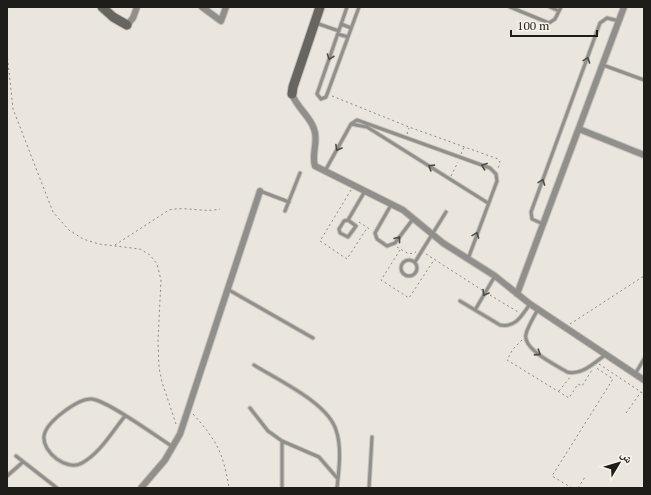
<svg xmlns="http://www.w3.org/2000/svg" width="651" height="495" viewBox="0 0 651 495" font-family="'PT Serif','Noto Naskh Arabic',serif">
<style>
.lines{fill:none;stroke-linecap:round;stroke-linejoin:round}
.lane-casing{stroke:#c6c2ba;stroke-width:5}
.street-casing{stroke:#c6c2ba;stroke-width:8}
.secondary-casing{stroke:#c6c2ba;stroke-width:11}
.path{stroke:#8a8680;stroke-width:1;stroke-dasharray:2 3;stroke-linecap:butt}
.lane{stroke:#908f8b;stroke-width:3}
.street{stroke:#908f8b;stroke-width:6}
.secondary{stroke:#676560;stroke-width:9}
.oneway{stroke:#4c4b47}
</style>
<rect width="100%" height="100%" fill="#ebe6dd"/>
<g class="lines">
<defs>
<path id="lane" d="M347,7l-30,87 4,5 5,-2 33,-90
M510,7l39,16 6,-4 6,-12
M550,7l9,4
M316,23l23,8
M341,24l10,4
M338,34l10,3
M603,65l41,15
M351,124l16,3 121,76
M325,171l26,-47 6,-4 133,48 6,6 1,7 -29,78
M260,191l29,11
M391,205l-16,28 2,6 10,7 8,-3 18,-24
M285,211l15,-38
M348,220l8,6 -8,11 -8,-4 -1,-4 5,-8 4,-1 17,-29
M543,224l-11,-5 -1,-7 69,-189 7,-5 12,3
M401 268a8 8 0 1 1 16 0a8 8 0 1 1-16 0Z
M415,262l31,-50
M229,290l84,48
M460,301l40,24c16,3 22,-10 30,-21
M538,309c-4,8 -10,17 -12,25 -4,15 30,31 41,38 14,4 27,-9 38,-17
M475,310l20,-34
M254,365c24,15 74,38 82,65 6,17 3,40 1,58
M635,374l9,-15
M250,408l18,23 14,10 37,16 19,22
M125,416c-13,16 -25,37 -43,47 -15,9 -40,-11 -38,-27 2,-14 34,-38 48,-37 16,2 64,37 81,48
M16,456l41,32
M7,476l16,-14
M282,488v-47
M369,488l3,-51"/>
<path id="street" d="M202,7l19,14 5,-14
M127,25l6,-7 4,-11
M292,94c5,14 18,22 22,35 5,12 -3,24 1,37l88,44 40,33 52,33 35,28 114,76
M579,129l65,26
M517,294l107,-287
M141,488l24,-28 15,-26 80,-243"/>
<path id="secondary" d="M102,7l11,10 14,8
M292,94l1,-7 27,-80"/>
</defs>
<!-- lane casing -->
<use href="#lane" class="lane-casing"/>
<!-- street casing -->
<use href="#street" class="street-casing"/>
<!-- secondary casing -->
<use href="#secondary" class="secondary-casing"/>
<!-- path -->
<path class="path" d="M7,53l6,56 40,103 16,18 14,9 16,5 41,5 10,6 7,9 4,16 -3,61 1,27 3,14 14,42
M332,96l77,31 89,32 2,3 -2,7
M407,134l2,-6
M461,154l3,-7
M451,176l7,-14
M351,190l-31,51 27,18 20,-31
M359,222l12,8
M115,245l54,-35c17,-4 34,3 51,-1
M397,247l12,7 7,-2
M400,250l-19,30 28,18 25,-38
M426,254l56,36
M490,295l28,17
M570,324l74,-48
M522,340l-9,9 -6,11 62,38 9,-14 4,2 10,-16
M599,364l45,30
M559,391l12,-15
M626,413l15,-21
M193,414c24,27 30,38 36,74
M572,488l-20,-12 61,-97 -18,-12
M578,488l7,-11"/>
<!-- lane -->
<use href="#lane" class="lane"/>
<!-- street -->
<use href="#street" class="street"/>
<!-- secondary -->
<use href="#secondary" class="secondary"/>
</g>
<!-- one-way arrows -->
<defs><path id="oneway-chevron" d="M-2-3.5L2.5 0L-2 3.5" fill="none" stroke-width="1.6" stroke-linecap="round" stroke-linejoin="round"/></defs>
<g class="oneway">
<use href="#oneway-chevron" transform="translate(330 57) rotate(109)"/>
<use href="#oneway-chevron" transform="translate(587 60) rotate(-70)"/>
<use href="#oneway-chevron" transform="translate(338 148) rotate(119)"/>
<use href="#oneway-chevron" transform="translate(484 166) rotate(-160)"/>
<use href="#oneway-chevron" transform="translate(431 167) rotate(-148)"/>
<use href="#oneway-chevron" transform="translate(542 182) rotate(-70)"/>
<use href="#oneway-chevron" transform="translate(476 235) rotate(-70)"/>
<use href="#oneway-chevron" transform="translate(398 239) rotate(-52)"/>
<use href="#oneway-chevron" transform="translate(485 293) rotate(121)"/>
<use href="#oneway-chevron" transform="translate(538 353) rotate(33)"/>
</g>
<!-- border -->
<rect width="651" height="495" fill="none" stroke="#1f1d1a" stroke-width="16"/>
<!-- north arrow -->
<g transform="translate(619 463) rotate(52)" stroke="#f9f3ea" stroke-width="3" paint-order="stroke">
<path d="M0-3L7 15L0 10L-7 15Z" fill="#1f1d1a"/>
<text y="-6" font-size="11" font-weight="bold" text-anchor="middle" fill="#1f1d1a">ش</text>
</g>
<!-- scale -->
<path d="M511 30v6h86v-6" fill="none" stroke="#1f1d1a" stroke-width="2"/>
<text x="517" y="30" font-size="12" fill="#1f1d1a" stroke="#f9f3ea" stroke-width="3" paint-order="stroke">100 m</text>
</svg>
